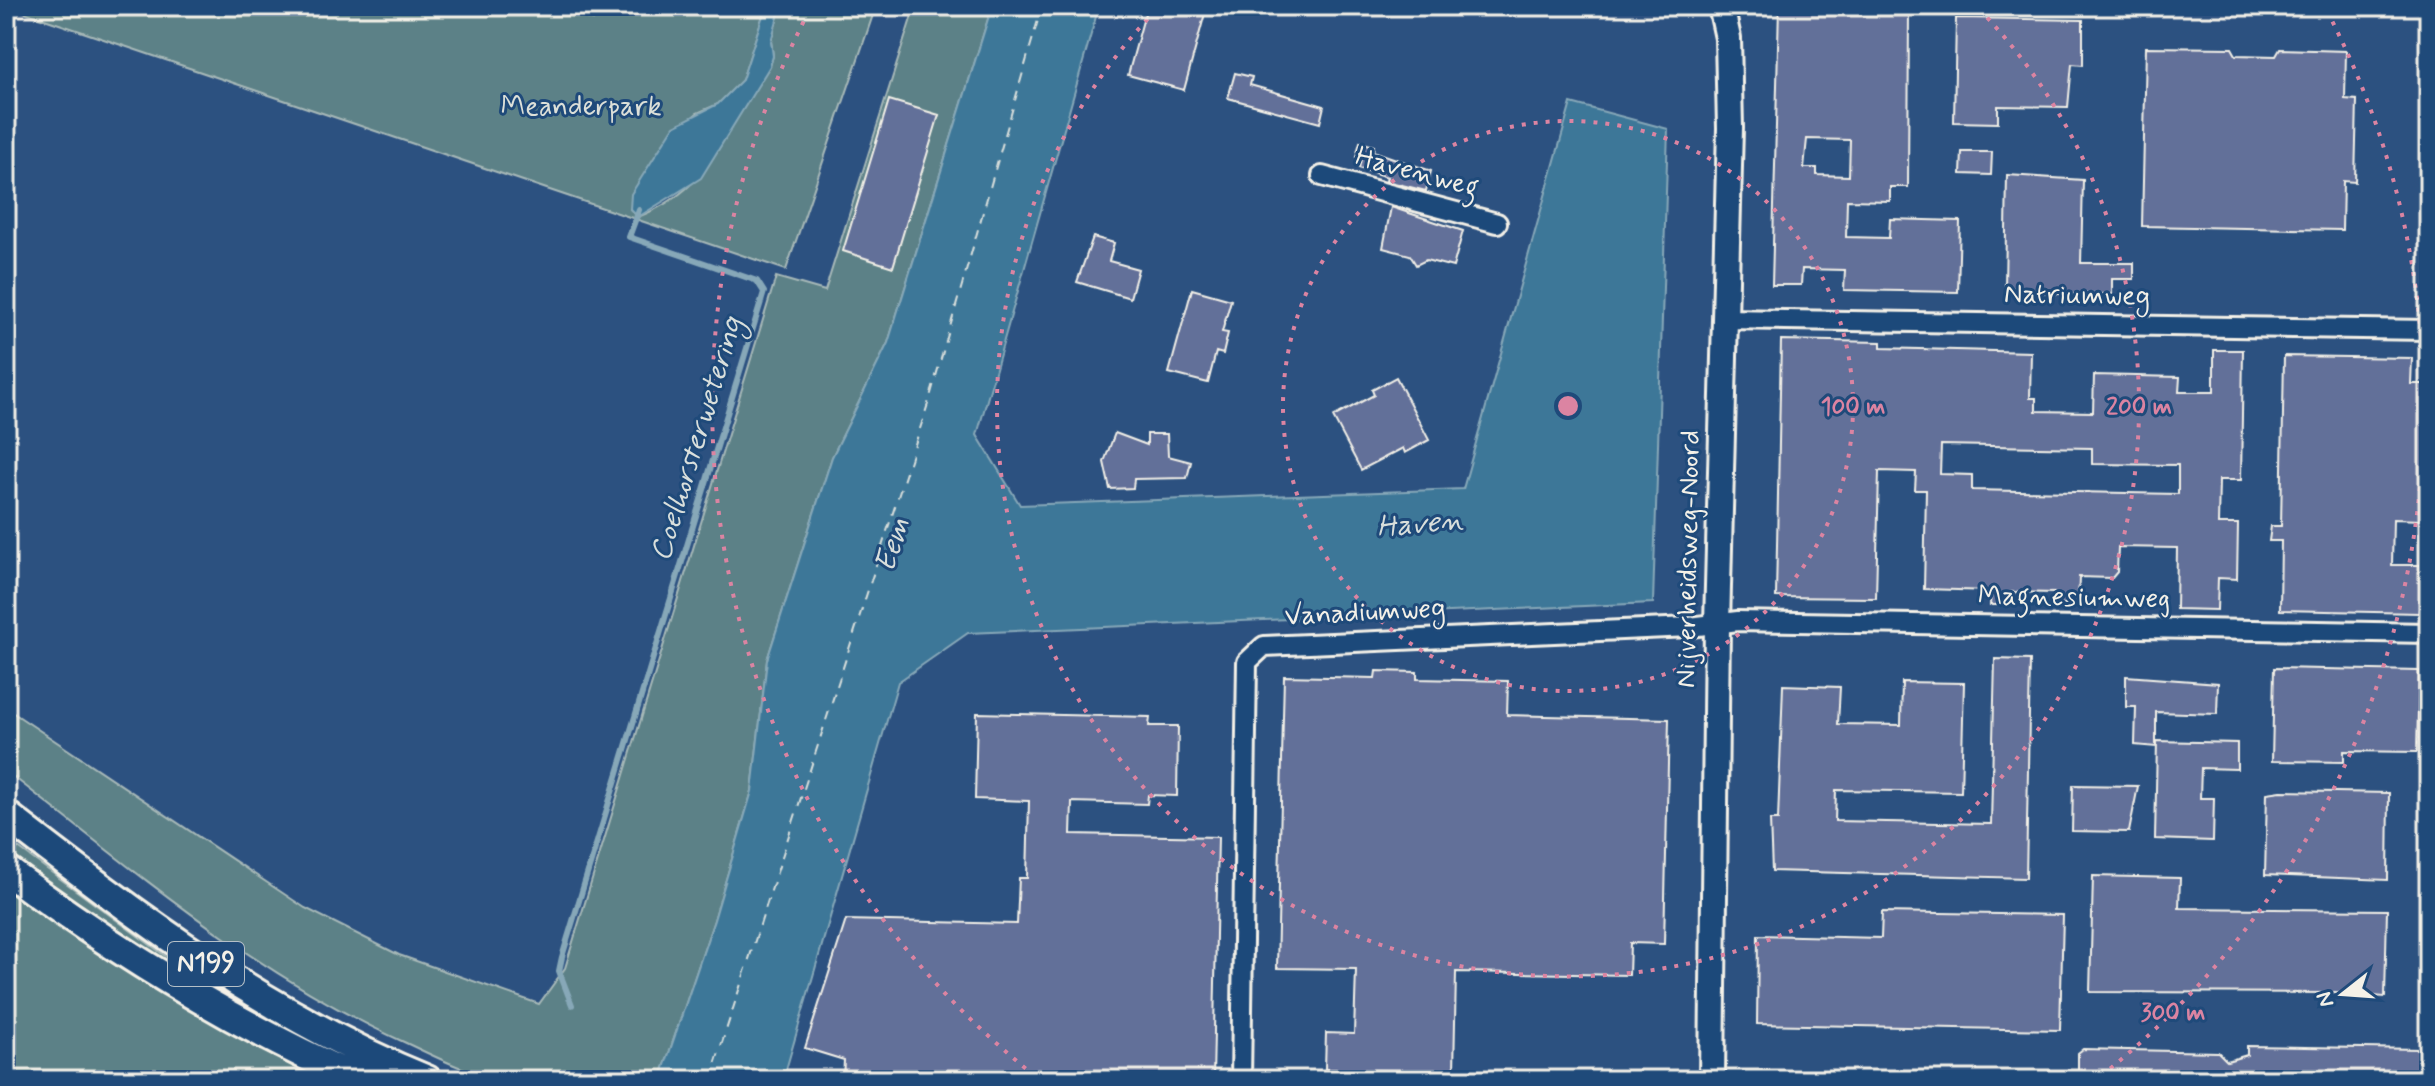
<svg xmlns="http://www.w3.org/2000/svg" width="2435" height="1086" viewBox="0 0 2435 1086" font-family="Mynerve,sans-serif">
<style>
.green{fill:#5b8187;stroke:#a8b9b8;stroke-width:2}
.water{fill:#3e7798;stroke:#87a8b8;stroke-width:2}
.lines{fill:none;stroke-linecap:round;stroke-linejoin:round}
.stream{stroke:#87a8b8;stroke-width:6}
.ferry{stroke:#d9dfdc;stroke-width:2;stroke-dasharray:10 8;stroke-linecap:butt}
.building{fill:#626f99;stroke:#f4f1e8;stroke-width:2;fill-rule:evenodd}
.street-casing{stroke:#f4f1e8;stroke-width:24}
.secondary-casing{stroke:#f4f1e8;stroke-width:30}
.primary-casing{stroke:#f4f1e8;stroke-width:34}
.street{stroke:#1f4a7a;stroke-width:18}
.secondary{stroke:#1f4a7a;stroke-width:24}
.primary{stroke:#1f4a7a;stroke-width:28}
.ring{fill:none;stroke:#db84a2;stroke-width:4;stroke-dasharray:4 8}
.labels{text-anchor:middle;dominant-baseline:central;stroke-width:6;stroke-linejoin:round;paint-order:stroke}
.shield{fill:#1f4a7a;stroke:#b4bfc7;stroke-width:2}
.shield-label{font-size:26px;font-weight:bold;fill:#f4f1e8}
.park-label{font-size:28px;fill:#dde0d9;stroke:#1f4a7a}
.street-label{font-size:28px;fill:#f4f1e8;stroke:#1f4a7a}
.water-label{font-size:30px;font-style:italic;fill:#d9dfdc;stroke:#1f4a7a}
.centre{fill:#db84a2;stroke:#1f4a7a;stroke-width:4}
.ring-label{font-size:24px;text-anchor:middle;font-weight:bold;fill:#db84a2;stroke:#1f4a7a;stroke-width:6;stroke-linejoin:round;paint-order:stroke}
</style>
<rect width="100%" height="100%" fill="#2c5180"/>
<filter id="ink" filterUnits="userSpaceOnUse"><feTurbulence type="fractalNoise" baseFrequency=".0125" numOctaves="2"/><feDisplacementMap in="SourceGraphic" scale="16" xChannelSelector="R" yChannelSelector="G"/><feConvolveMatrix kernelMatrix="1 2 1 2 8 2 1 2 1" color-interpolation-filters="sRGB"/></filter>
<g filter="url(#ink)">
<!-- green -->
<path class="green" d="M6,6h542l45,14 4,-14h169l-24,74 -24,24 -21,9 -33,29 -34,67 8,8c84,-33 82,-91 132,-151l3,-10 -2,-15 10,-35h95l-90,264z
M915,6h77l-104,337 -56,114 -65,203 -15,131 -38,129 -54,160c-50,0 -103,6 -152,0 -36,-4 -70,-22 -102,-37 -149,-67 -272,-173 -400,-272v-63l299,200 94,47 140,49 26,-36 211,-691 49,14z
M6,839l199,146 -126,-74 -73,-52z
M6,888l254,162 67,30h-321z"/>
<!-- water -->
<path class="water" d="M766,6h15l-10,35 2,15 -3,10 -69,112 -63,39 -8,-8 1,-15 43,-68 44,-22 24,-24z
M992,6h107l-122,429 43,70 443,-16 108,-386 97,26 -15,474 -685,30 -70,49 -115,398h-123l54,-160 38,-129 15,-131 65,-203 56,-114z"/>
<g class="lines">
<!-- stream -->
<path class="stream" d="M572,1005l-13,-34 3,-14 202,-665 -7,-11 -128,-44 10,-27"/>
<!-- ferry -->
<path class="ferry" d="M710,1080l218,-676 114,-398"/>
</g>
<!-- building -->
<path class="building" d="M1147,6h60l-23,84 -56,-15z
M1779,6l130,2 -1,179h-18v14l-43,-1 -1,37 43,1 1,-19 70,2 -2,71 -114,-2 1,-20 -43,-1 -1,16h-29zM1807,139l43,1 -1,36 -32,-1v-7h-13z
M1956,18l127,2v45l-11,-1 -4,43 -70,-1v17l-44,-1z
M2146,47l86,1 4,7 40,1 4,-7 66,2 -1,48 12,1 -2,82 -12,-1 -1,49 -200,-4z
M1235,73l17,4 -2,8 74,21 -4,17 -92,-25z
M889,100l50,15 -46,152 -50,-16z
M1360,142l14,4 -1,5 58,20 -5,20 -40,-10 1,-4 -28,-9 2,-9 -5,-2z
M1962,152h30l-1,23 -30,-1z
M2007,175l76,5 -2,83h53v16h-22v15h-55l-52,-7z
M1391,207l72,24 -10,36 -27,-7 -10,5 -6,-10 -27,-7z
M1093,237l21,6 -5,18 29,8 -8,29 -53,-16z
M1192,289l39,11 -9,32 6,1 -5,21 -7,-2 -8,31 -39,-10z
M1781,340l100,2v6l150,4 -1,46h6v13l57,1 1,-37 86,2 -1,15h35v-42h29l-2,130h-22l-1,44h20l-1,55 -19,-1 -1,32 -41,-1 1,-61 -59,-1 -1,25 -5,6 -33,-1 -1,27h-25l1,-11 -44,-1v13h-20l1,-14 -67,-2 2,-99h-11l1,-18 -37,-1 -3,127 -100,-1zM1941,445l151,3v16l86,1v29l-206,-4v-15l-32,-1z
M2284,356l128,2 -1,26h18l-7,136 -29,-1 -1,46h29l-1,48 -140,-3 1,-69h-12l2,-15h10z
M1396,377l33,63 -24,13 -2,-5 -42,22 -28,-53 41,-22 -2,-5z
M1115,433l32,12v-11h20l1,22 23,6 -4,16 -53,1 -1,9 -23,1 -6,-27z
M1995,659l35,1 -4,218 -254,-7 -2,-51h8l5,-135 57,2 -2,37 63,1 1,-43 62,1 -3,109 -125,-2 -1,31 156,3z
M2274,668l145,3 -2,81 -73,-1v11l-72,-1z
M1376,671l41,1v7l91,2 -1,34 162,4 -5,225 -34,-1 -1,32 -173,-3 -2,100 -129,-3 1,-36 28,1 2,-65 -79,-1 7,-292 91,2z
M2126,676l92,7 -1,31 -61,-2v35l-21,-2 1,-38h-10z
M977,713l173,4 -1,9h29l-1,70 -29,-1 -1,9 -75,-2 -1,32 147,3 -5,243h-370l1,-20 -39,-12 41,-128 171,4 2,-46h8l2,-77 -54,-2z
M2157,741l80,2v26l-36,-1 -1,30h14l-1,43 -58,-2z
M2073,785l65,1 -9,46 -57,-1z
M2281,791l108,2 -1,87 -123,-5 2,-82z
M2093,876l87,2 -1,30 208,2 -2,87 -51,-4 -244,-1z
M1882,912l181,3 -3,115 -303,-6 1,-89 123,3z
M2247,1046l172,3v31h-341v-27l5,-4 135,3 9,9 20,-6z"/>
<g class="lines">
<defs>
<path id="street" d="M1322,176l175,47
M1724,319l705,11
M1241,1080l6,-418 17,-16 426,-19 48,-6 691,12"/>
<path id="secondary" d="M1712,1080l5,-456 13,-496 -2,-90 -7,-32"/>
<path id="primary" d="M6,815c134,104 263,201 421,265
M6,870c110,82 228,154 353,210"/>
</defs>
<!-- street casing -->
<use href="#street" class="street-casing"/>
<!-- secondary casing -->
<use href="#secondary" class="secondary-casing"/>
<!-- primary casing -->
<use href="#primary" class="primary-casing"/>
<!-- street -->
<use href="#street" class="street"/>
<!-- secondary -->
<use href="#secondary" class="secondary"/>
<!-- primary -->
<use href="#primary" class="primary"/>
</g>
</g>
<!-- distance rings -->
<g class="ring">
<circle cx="1568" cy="406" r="285"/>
<path d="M1979 9A571 571 0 1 1 1157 9"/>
<path d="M1035 1076A856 856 0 0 1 809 11M2327 11A856 856 0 0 1 2101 1076"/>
</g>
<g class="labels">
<!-- shield labels -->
<rect class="shield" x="168" y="942" width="76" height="44" rx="6"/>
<g class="shield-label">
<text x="206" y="964">N199</text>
</g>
<!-- park labels -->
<g class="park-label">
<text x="581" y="107">Meanderpark</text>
</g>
<!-- street labels -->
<g class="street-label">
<text transform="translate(1417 173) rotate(15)">Havenweg</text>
<text transform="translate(2077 296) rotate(1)">Natriumweg</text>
<text transform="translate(1689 559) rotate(-89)">Nijverheidsweg-Noord</text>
<text transform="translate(2074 598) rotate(1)">Magnesiumweg</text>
<text transform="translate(1365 613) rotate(-3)">Vanadiumweg</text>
</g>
<!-- water labels -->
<g class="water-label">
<text transform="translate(697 439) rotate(-73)">Coelhorsterwetering</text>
<text transform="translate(1420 524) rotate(-5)">Haven</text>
<text transform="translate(893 545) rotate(-72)">Eem</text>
</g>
</g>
<circle cx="1568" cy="406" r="12" class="centre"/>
<g class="ring-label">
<text x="1853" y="414">100 m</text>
<text x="2139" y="414">200 m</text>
<text x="2173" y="1020">300 m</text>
</g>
<!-- margin -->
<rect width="2435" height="1086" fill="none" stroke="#1f4a7a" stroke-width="32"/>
<rect x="16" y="16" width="2403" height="1054" fill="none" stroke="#f4f1e8" stroke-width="3" filter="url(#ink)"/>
<!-- north arrow -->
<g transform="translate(2343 994) rotate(253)" stroke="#1f4a7a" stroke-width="6" paint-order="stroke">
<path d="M0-6L14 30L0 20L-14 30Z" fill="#f4f1e8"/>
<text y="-12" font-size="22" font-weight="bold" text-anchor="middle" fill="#f4f1e8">N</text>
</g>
</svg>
